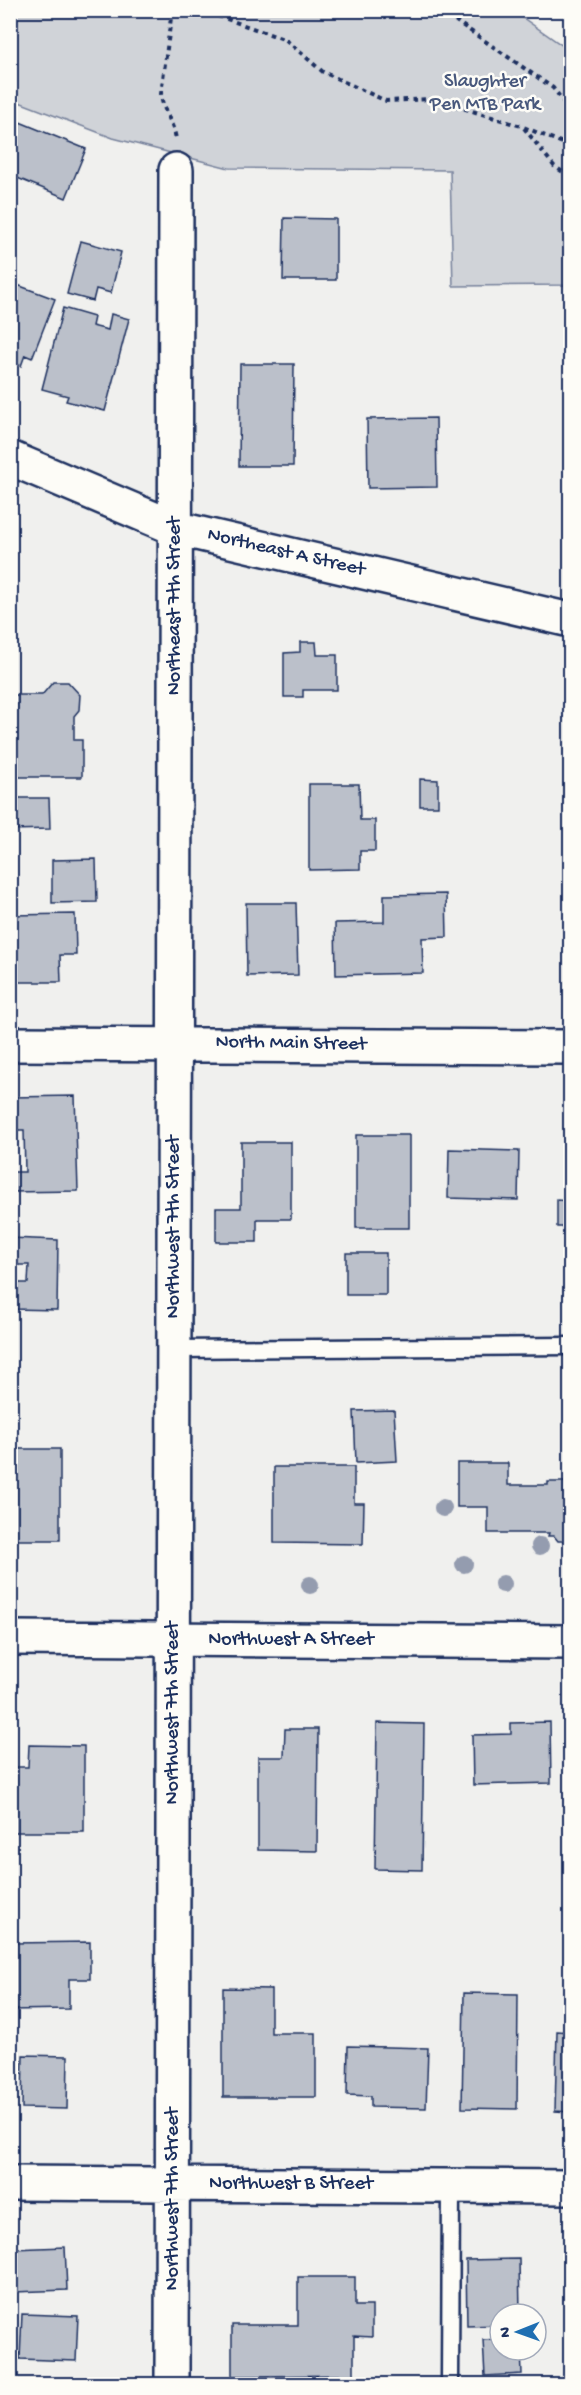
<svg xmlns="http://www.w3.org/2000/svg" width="581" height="2395" viewBox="0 0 581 2395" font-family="'Gochi Hand',sans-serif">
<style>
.green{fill:#d0d3d8;stroke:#76819b;stroke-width:1.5}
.building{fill:#bbc0ca;stroke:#1b2f5e;stroke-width:1.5}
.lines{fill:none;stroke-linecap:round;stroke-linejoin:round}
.service-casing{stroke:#1b2f5e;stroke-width:21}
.minor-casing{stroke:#1b2f5e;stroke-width:38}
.tertiary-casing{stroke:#1b2f5e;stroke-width:38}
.path{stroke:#1b2f5e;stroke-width:4;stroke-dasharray:4.5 4.5;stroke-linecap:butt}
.service{stroke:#fdfcf7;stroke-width:16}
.minor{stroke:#fdfcf7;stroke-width:33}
.tertiary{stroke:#fdfcf7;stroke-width:33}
.tree{fill:#949caf}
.labels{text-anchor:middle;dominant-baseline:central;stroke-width:5;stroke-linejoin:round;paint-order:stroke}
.park-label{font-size:20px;fill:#48587c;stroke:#fdfcf7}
.street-label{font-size:20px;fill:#1b2f5e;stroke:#fdfcf7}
</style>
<rect width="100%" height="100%" fill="#f0f0ee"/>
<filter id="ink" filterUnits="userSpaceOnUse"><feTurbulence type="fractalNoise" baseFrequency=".0167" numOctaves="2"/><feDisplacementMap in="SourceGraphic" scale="12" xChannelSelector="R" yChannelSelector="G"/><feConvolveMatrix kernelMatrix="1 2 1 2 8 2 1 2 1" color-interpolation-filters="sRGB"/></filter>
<g filter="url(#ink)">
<!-- green -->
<path class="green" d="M10,11h503l57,40v234l-117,1 -3,-116 -221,-2 -116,-30 -102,-39z"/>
<!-- building -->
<path class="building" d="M10,118l76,31 -20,49 -56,-23z
M284,218l52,1v61h-53z
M81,241l40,11 -10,41 -15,-4 -3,12 -26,-7z
M12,283l43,16 -23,59 -7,-3 -4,11 -11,-4z
M63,308l31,9 -2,9 16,4 3,-16 18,5 -24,92 -39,-10 2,-5 -26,-7z
M240,364h54l-1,102h-54z
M436,418l1,69 -69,1 -1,-69z
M300,642h16l1,13h20v35h-34v7h-19v-44l16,-1z
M53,682h15l12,13 -1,15 -5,6v24h8v37h-72v-82h32z
M420,779l18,1v26h-18z
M309,784h50l1,36h15v31h-15v18l-51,1z
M10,798h39l1,31 -40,1z
M96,859l1,43 -45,1v-43z
M446,894l1,43 -25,1 1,35 -87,2 -1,-52 49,-1v-27z
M246,903h50l2,72 -51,1z
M75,914l1,41h-16l1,27h-51v-67z
M75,1096l3,95 -68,1v-20h15l-1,-42h-13l-1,-33z
M356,1135h53v93h-53z
M570,1139v88h-13v-27l12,1z
M241,1142h50v77h-34v23h-41v-34h25z
M449,1149l70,2 -1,49 -70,-2z
M10,1238l48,2 -1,70 -45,-1v-26h16l1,-18h-19z
M346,1253h40v42h-40z
M394,1410l3,51 -41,2 -2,-52z
M10,1449h50v91h-50z
M457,1463h51v22h40v-3h22v55l-3,4h-9l-4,-5h-6l1,-3h-61v-26h-31z
M274,1467h80v36h10l-1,41 -89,-1z
M550,1722l1,61 -78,2 -1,-50 39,-1v-11z
M377,1723l47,1 -2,146 -47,-1z
M285,1729h33l-1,122 -59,-1v-93h26z
M29,1745l55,1v86h-74l1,-65h17z
M90,1942v37h-21v30l-59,1 1,-67z
M223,1988l48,1v44h45v64h-93z
M464,1993l54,1 -1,115 -55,-1z
M557,2031l13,1v80l-15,-1z
M348,2046l80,2 -2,60 -55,-1v-11l-24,-1z
M23,2055l45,1 -1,53 -45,-1z
M65,2247l2,43 -53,2 -2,-43z
M519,2259l1,55h-20v11l-33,1 -1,-66z
M298,2277h57v29h17v31l-18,-1v39l-122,1v-51h66z
M22,2314l56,2 -2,45 -56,-2z
M500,2339v11h21l1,24 -37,2 -2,-36z"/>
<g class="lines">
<defs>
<path id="service" d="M174,1349l396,-3
M450,2384l1,-198"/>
<path id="minor" d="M10,458l165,70 395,92
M10,1044l560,3
M10,2183l560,4
M172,2384l4,-2214"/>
<path id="tertiary" d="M10,1638l560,4"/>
</defs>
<!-- service casing -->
<use href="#service" class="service-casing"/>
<!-- minor casing -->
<use href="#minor" class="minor-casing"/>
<!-- tertiary casing -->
<use href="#tertiary" class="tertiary-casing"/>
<!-- path -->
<path class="path" d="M172,10l-11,84c1,16 12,27 15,45
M201,10l85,30 37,32 63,29 47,-2 88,27 49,20
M440,10l113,78 17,22
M524,128l30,38 16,11"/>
<!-- service -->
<use href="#service" class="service"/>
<!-- minor -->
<use href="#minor" class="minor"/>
<!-- tertiary -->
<use href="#tertiary" class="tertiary"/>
</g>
<!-- trees -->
<g class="tree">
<circle cx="443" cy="1508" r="9"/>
<circle cx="540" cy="1546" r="9"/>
<circle cx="464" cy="1564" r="9"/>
<circle cx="503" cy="1584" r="9"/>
<circle cx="310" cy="1585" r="9"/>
</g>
</g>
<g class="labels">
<!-- park labels -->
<g class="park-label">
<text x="485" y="82">Slaughter<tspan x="485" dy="23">Pen MTB Park</tspan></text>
</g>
<!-- street labels -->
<g class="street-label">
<text transform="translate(286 553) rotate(13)">Northeast A Street</text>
<text transform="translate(175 606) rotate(-90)">Northeast 7th Street</text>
<text transform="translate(291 1044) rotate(1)">North Main Street</text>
<text transform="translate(174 1227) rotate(-90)">Northwest 7th Street</text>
<text x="291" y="1640">Northwest A Street</text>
<text transform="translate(173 1713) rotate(-90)">Northwest 7th Street</text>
<text x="291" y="2184">Northwest B Street</text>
<text transform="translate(173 2199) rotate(-90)">Northwest 7th Street</text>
</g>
</g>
<!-- margin -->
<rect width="581" height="2395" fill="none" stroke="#fdfcf7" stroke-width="36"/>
<rect x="18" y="18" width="545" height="2359" fill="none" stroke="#1b2f5e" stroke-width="2" filter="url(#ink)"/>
<!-- north arrow -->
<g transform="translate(518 2332) rotate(269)"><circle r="28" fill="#fdfcf7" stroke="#a3aaba" stroke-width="1.5"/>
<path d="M0-4.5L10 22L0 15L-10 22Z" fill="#1f6fb2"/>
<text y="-9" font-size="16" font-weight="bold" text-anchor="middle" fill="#1b2f5e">N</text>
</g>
</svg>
